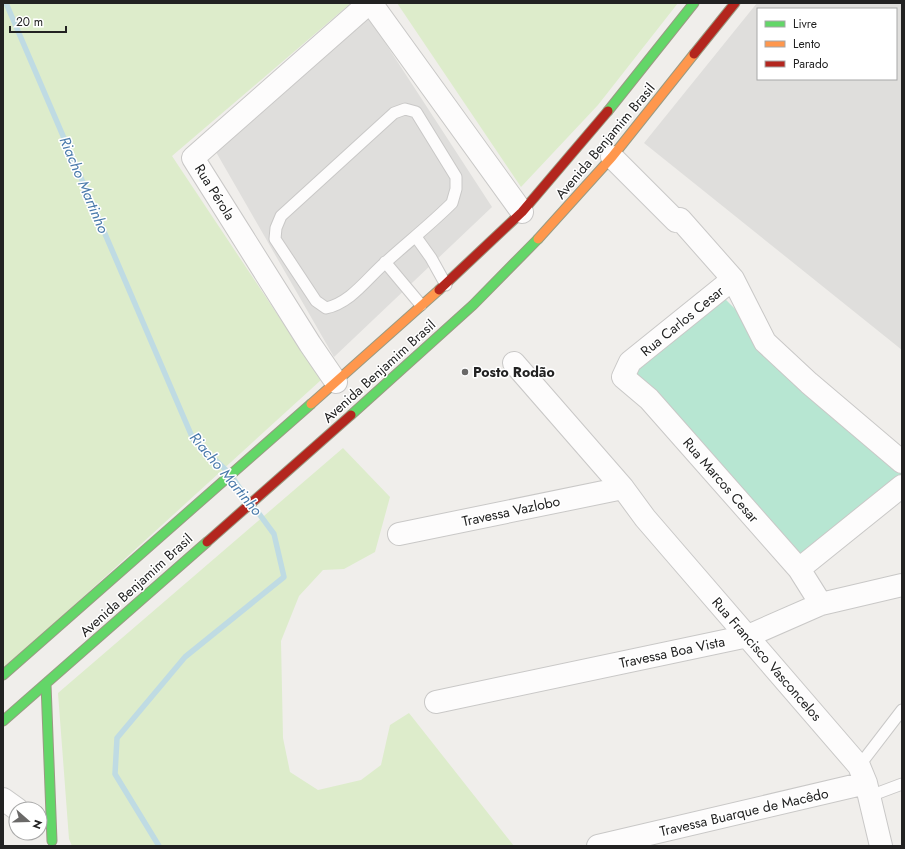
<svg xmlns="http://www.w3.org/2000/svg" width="905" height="849" viewBox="0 0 905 849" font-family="Jost,sans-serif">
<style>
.residential{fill:#dfdedc;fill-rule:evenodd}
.grass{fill:#ddeccb}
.pitch{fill:#b7e6d2}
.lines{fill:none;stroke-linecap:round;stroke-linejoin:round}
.stream{stroke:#bfdbe3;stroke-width:5.5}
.lane-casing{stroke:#c9c8c7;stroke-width:13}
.street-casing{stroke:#c9c8c7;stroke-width:24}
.fast-casing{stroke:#999a82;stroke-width:11}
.slow-casing{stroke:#999a82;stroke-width:11}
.jam-casing{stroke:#999a82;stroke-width:11}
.lane{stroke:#fdfcfc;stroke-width:11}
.street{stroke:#fdfcfc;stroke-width:22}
.fast{stroke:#63d668;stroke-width:9}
.slow{stroke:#ff974d;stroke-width:9}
.jam{stroke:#b3261e;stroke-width:9}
.poi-dot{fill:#6a6968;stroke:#fff;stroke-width:1.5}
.labels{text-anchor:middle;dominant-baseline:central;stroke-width:3;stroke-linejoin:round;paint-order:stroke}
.street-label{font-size:14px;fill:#222;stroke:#fff}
.poi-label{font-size:14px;font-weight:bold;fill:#222;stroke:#fff;text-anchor:start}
.water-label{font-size:15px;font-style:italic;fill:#4a7aab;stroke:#fff}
</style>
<rect width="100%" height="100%" fill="#f0eeeb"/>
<!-- residential -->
<path class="residential" d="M757,3h145v347l-258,-207zM758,9h138v70h-138z
M369,18l123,189 -158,150 -118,-205z"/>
<!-- grass -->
<path class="grass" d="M3,3h348l-179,153 149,224 -318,290z
M397,3h281l-80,102 -77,82z
M343,448l47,49 -15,55 -31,17 -21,1 -24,26 -18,45 2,97 7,34 28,18 43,-10 20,-15 9,-40 19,-12 105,133h-442l-3,-7 -11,-146z"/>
<!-- pitch -->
<path class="pitch" d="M723,297l179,177 -101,84 -169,-184z"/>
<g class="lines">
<!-- stream -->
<path class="stream" d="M6,3l187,436 34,32
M233,478l15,23
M159,846l-44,-72 2,-36 68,-81 99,-80 -10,-43 -20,-27"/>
<defs>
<path id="lane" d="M405,109l11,3 40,65v12l-4,14c-21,21 -44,39 -66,59 -19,16 -34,40 -60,46l-10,-7 -41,-62 1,-11 5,-12 113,-103z
M416,237l15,21 15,27
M385,262l36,43
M859,766l43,-56
M870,796l32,-12"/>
<path id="street" d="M371,3l151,209
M612,157l64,64 4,-2 53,60 32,63 44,41 93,79
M733,279l-103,83 -7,15 26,22 150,170 22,35
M514,363l109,125 22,30 214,248 7,17 15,63
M336,382l-26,-38 -117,-186 176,-155
M399,534l224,-46
M799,569l103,-83
M436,702l312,-66 73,-32 81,-19
M3,799l14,10
M598,846l268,-63"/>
<path id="fast" d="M608,111l86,-108
M351,415l122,-110 65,-66
M3,675l308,-271
M46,684l6,157
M3,721l204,-179"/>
<path id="slow" d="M538,239l74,-82 82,-103
M311,404l128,-114"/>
<path id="jam" d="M694,54l41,-51
M439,290l83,-78 86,-101
M207,542l144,-127"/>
</defs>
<!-- lane casing -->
<use href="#lane" class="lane-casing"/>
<!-- street casing -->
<use href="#street" class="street-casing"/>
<!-- fast casing -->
<use href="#fast" class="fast-casing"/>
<!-- slow casing -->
<use href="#slow" class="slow-casing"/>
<!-- jam casing -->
<use href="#jam" class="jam-casing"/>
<!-- lane -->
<use href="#lane" class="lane"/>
<!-- street -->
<use href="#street" class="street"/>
<!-- fast -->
<use href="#fast" class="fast"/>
<!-- slow -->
<use href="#slow" class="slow"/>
<!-- jam -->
<use href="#jam" class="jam"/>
</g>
<!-- markers -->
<circle class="poi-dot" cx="465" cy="372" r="4"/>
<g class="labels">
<!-- street labels -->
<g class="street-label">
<text transform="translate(605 141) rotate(-50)">Avenida Benjamim Brasil</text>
<text transform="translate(215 192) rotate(58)">Rua Pérola</text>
<text transform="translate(682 321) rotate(-39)">Rua Carlos Cesar</text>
<text transform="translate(379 371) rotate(-42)">Avenida Benjamim Brasil</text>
<text transform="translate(721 480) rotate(49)">Rua Marcos Cesar</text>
<text transform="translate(511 511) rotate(-12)">Travessa Vazlobo</text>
<text transform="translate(136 585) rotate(-42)">Avenida Benjamim Brasil</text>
<text transform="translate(672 652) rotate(-12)">Travessa Boa Vista</text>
<text transform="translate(767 659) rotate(49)">Rua Francisco Vasconcelos</text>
<text transform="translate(744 812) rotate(-13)">Travessa Buarque de Macêdo</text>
</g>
<!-- poi labels -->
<g class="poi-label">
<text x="473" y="372">Posto Rodão</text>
</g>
<!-- water labels -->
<g class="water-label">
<text transform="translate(84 185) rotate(67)">Riacho Martinho</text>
<text transform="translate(226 474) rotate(50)">Riacho Martinho</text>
</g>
</g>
<!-- border -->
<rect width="905" height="849" fill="none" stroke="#222222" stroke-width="8"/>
<!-- legend -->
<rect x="757" y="8" width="140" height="72" fill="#ffffff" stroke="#a7a7a7"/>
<rect x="765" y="21" width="20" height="6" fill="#63d668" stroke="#a7a7a7"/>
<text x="793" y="28" font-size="12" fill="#222222">Livre</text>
<rect x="765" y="41" width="20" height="6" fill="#ff974d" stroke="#a7a7a7"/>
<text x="793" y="48" font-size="12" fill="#222222">Lento</text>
<rect x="765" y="61" width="20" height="6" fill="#b3261e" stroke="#a7a7a7"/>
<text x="793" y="68" font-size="12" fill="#222222">Parado</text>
<!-- north arrow -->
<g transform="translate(28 821) rotate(110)"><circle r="19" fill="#ffffff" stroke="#a7a7a7"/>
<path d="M0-3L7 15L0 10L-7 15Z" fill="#6a6968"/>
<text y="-6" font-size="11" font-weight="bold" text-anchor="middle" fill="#222222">N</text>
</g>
<!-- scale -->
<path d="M10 26v6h56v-6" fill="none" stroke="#222222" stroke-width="2"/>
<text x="16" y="26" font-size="12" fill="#222222" stroke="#ffffff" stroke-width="3" paint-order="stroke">20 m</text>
</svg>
